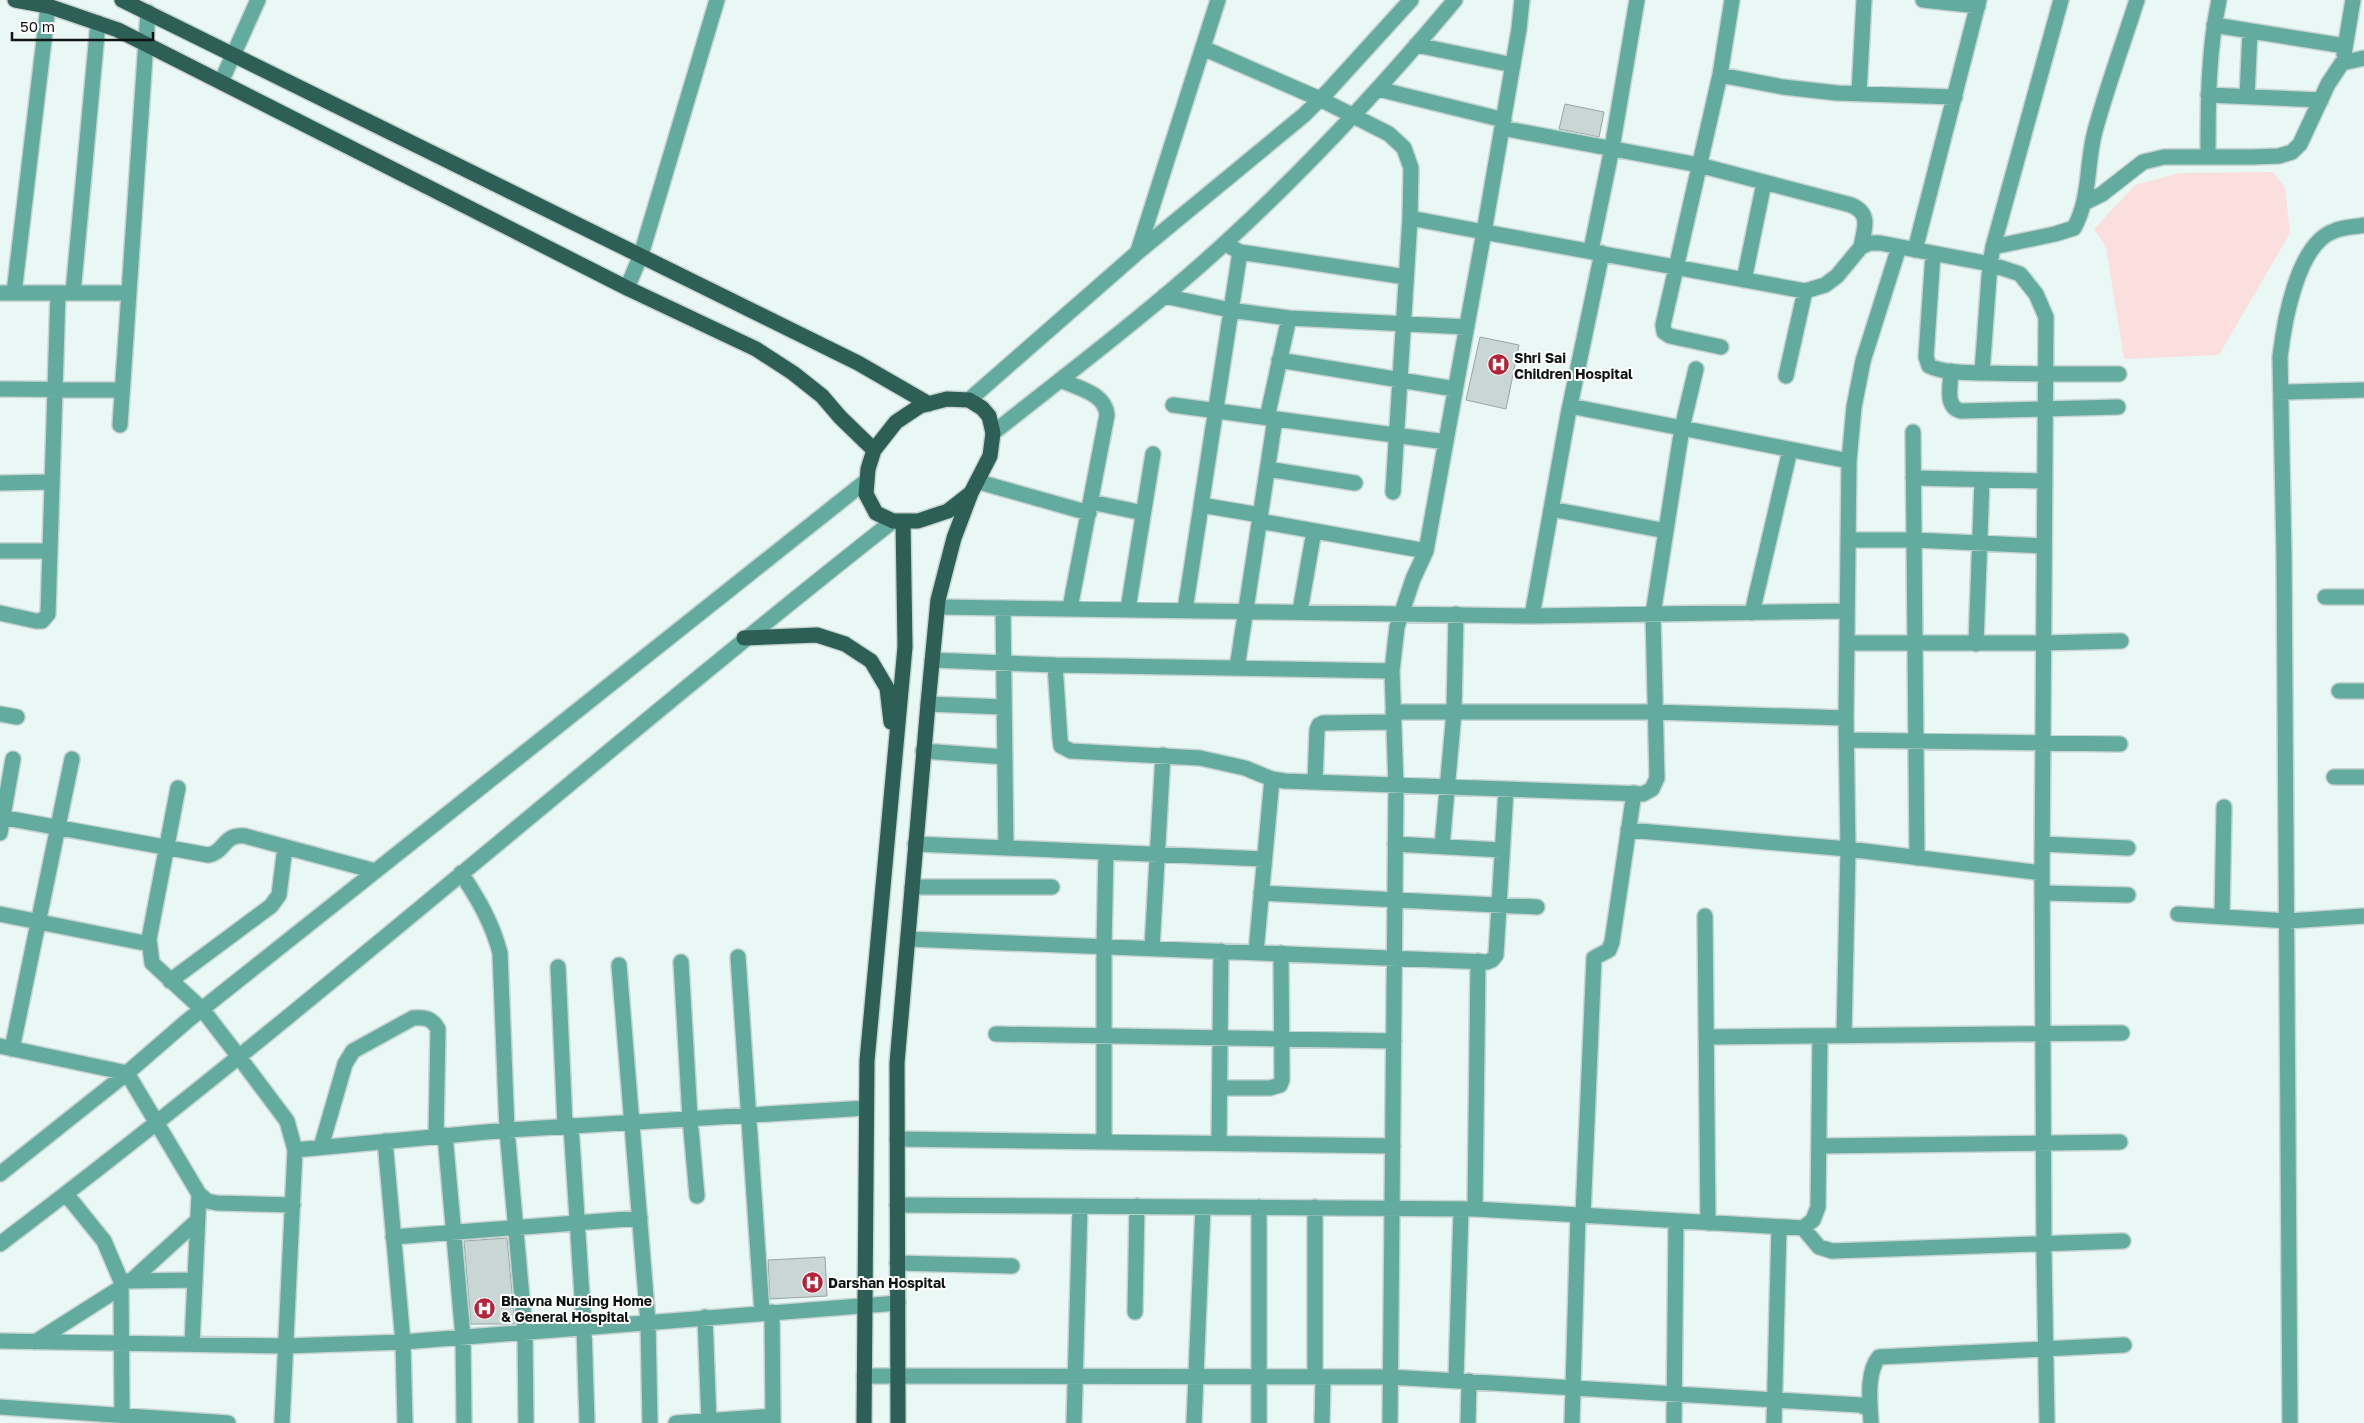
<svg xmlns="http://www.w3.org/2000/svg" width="2364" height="1423" viewBox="0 0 2364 1423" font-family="'Golos Text',sans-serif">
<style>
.green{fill:#fbdede}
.building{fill:#c9d7d4;stroke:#99a6a4}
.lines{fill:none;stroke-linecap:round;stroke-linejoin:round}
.minor-casing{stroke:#c7d4d1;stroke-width:18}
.major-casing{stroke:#c7d4d1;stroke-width:18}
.minor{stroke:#64ab9f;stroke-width:15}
.major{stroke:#2d5f57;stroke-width:15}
.labels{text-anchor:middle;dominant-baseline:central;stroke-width:4;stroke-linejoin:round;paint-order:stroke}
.poi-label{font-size:14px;font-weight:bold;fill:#101514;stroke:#fff;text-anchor:start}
</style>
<rect width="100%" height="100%" fill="#eaf8f5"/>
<!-- green -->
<path class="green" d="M2273,172l12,16 5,45 -71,122 -95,4 -18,-112 -12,-18 41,-44 45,-12z"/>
<!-- building -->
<path class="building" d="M1565,104l39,8 -5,25 -40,-8z
M1480,337l39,8 -13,64 -40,-9z
M507,1238l8,86h-44l-7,-83z
M825,1257l2,39 -57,3 -2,-39z"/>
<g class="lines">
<defs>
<path id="minor" d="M1522,0l-3,29 -35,203 321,59 20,-6 12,-9 24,-29 9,-4h10l110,21 30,10 16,20 10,23 -4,551 2,388 3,167
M1923,0l55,6
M2214,25l131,21
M1416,45l97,20
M1203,48l117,51 69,35 15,14 7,20 -1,50 74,14 -58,319 -13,28 -16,48 -5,44 4,115 -6,637
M2344,54l9,-54
M1720,75l63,12 54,6 118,4
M221,82l37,-82
M1378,89l126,31
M1859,93l5,-93
M2208,95l113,5
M2247,97l3,-66
M1502,128l197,37 152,40c21,9 13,24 10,42
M2208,157c0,-53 0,-105 11,-157
M2084,203l18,-9 41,-32 21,-5h88l27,-1 13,-4 8,-8 28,-60 14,-21 22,-5
M1231,247l9,5 166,25
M1993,247l62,-13 19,-6c17,-31 12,-64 21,-97 12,-44 28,-87 42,-131
M1591,250l21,-102 25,-148
M1915,250l64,-250
M1138,251l80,-251
M1933,254l-7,103 3,9c18,8 39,6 58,7 44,1 87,1 132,1
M1744,280l20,-97
M627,288l14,-33 76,-255
M0,293h129
M14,293l34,-287
M73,293l25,-270
M1164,296l66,14 59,8 178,9
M1721,347l-51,-11 -6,-4 -1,-7 57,-250 12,-75
M1279,360l176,29
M1951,371c0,13 -7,36 10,40l157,-4
M1982,372l8,-108 3,-17 68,-247
M1786,376l19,-85
M1060,380c18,8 45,13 47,35l-37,193
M0,389l122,1
M2281,392l83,-2
M969,400l169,-148 166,-137 25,-25 82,-90
M1173,405l273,37
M1570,406l279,55
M1267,418l22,-100
M120,425l28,-413
M1913,432l4,426
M993,433c78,-62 158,-122 231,-189 83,-76 159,-158 231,-244
M1268,469l87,14
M1913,478l132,3
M979,482l110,31
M0,483l52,-1
M1393,492l17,-274
M1091,502l52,11
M1201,505l59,10
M1551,509l115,22
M1259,521l167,30
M1848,540h66l130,6
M0,551h50
M2325,597h39
M938,607l594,9 315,-5
M1003,608l3,240
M1128,609l25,-155
M1185,610l55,-358
M1300,611l14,-80
M0,613l36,8h6l6,-7 10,-321
M1752,613l38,-163
M1532,616l36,-201 34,-162
M1847,643h196l78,-2
M1976,644l6,-164
M932,660l123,5 337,6
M1055,665l5,74 1,7 10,5 129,7 45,10 27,11 13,2 358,13 9,-5 5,-11 -4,-164 29,-186 14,-59
M1237,668l38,-249
M2339,691h25
M928,704l76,3
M1393,712h261l192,6
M0,714l17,3
M1847,740l273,4
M923,751l82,6
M2334,777h30
M1315,782l2,-52 2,-5 4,-2 70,-1
M178,788l-29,151 3,24 50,46 37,48 48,64 8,29 -13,273
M0,817l208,38c18,-3 14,-21 37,-19l130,35
M1628,830l220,19 194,24
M0,833l13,-74
M915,844l349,15
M1395,844l106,6
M2042,844l86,4
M1442,846l12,-134 2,-98
M461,873c17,26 31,49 39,80l7,177 18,202 1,91
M912,887h140
M1261,893l276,14
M2042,893l86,2
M0,914l149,30
M2178,914l110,7 76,-5
M1705,916l3,307
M2222,917l2,-110
M908,939l579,23 5,-2 4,-5 10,-165
M1152,948l11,-193
M1256,952l16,-173
M738,957l24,356
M681,962l9,156 7,78
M619,965l29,357 2,101
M558,967l7,159
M170,981l101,-75 8,-11 6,-48
M996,1034l398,7
M1844,1036l4,-187 -2,-131 3,-257 5,-54 9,-46 36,-114
M1706,1037l416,-4
M0,1046l127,27 72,121 8,7 10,2 76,2
M12,1049l60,-290
M1220,1088h50l10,-3 2,-5 -1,-127
M571,1125l13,202 3,96
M445,1135l18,202 1,86
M897,1139l496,7
M385,1141l18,201 2,81
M1104,1142v-195l2,-95
M1219,1143l2,-192
M1819,1146l301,-4
M321,1147l24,-83 8,-13 60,-33c12,-1 19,0 25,11l-2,107
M295,1150l212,-20 359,-22
M0,1174l127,-101 60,-52 679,-540
M66,1194l38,47 17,40 1,135
M897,1205l578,4 328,19 10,-8 5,-13 2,-171
M1475,1209l3,-248
M1583,1215l11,-257 15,-8 3,-8 22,-149
M1803,1228l16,19 13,4 291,-10
M393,1237l247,-19
M0,1244c306,-231 592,-486 893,-723
M897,1263l115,3
M127,1281l68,-1
M131,1281l67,-61
M772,1312l1,111
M1135,1312l2,-106
M705,1317l4,106
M0,1341l285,5 118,-4 495,-39
M35,1342l85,-54
M192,1344l7,-150
M864,1376l526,1 470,28 9,4
M1315,1377v-170
M1456,1380l5,-171
M0,1407l228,16
M676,1423l97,-7
M1074,1423l6,-217
M1194,1423l9,-216
M1259,1423v-216
M1322,1423l1,-46
M1468,1423l1,-42
M1572,1423l6,-208
M1674,1423l2,-202
M1774,1423l5,-196
M1871,1423c-1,-20 -5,-50 8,-66l245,-12
M2290,1423l-6,-867 -4,-199c4,-34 17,-113 54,-126 9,-4 20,-4 30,-6"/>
<path id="major" d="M15,0l33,6 70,24 509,258 129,61 37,24 29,23 18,21 34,33
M122,0l736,363 71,41
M744,638l73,-3 28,9 26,17 16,27 4,34
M864,1423l3,-362 38,-414 -2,-126
M898,1423l-1,-360 31,-359 10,-104 16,-62 17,-45 19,-37 3,-23 -4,-17 -7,-8 -13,-8 -22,-1 -27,7 -24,16 -22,28 -6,19 -2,25 10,19 17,8h25l30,-10 23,-18"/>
</defs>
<!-- minor casing -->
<use href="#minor" class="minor-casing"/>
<!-- major casing -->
<use href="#major" class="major-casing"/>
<!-- minor -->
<use href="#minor" class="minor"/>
<!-- major -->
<use href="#major" class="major"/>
</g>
<!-- icons -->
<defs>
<symbol id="hospital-disc" viewBox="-11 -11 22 22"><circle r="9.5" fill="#b5233b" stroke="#fff"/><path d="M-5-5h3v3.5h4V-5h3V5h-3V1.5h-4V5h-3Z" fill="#fff"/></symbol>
</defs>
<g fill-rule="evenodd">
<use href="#hospital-disc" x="1486" y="352" width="25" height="25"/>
<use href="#hospital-disc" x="800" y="1270" width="25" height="25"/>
<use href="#hospital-disc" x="472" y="1296" width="25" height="25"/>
</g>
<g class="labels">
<!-- poi labels -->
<g class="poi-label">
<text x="1514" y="357">Shri Sai<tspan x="1514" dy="16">Children Hospital</tspan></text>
<text x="828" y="1282">Darshan Hospital</text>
<text x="501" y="1300">Bhavna Nursing Home<tspan x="501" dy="16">&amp; General Hospital</tspan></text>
</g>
</g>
<!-- scale -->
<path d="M12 32v8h141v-8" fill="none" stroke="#101514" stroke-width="2.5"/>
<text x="20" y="32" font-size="15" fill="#101514" stroke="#ffffff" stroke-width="4" paint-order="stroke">50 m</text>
</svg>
